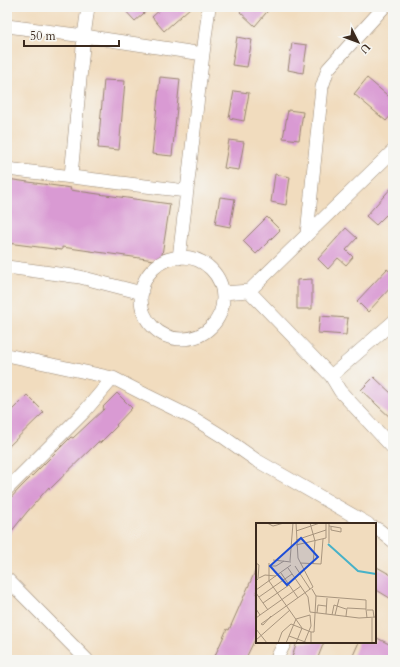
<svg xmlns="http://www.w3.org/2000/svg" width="400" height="667" viewBox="0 0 400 667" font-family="Cardo,serif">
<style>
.building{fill:#d99ad3}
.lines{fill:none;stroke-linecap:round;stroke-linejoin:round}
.minor-casing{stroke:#96836e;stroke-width:14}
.minor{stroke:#fff;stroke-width:13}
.inset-river{fill:none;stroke:#49b2c8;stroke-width:2}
.inset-road{fill:none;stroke:#a8957e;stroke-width:1}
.view{fill:#1d4ed8;fill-opacity:0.15;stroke:#1d4ed8;stroke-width:2}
.inset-edge{fill:none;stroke:#3b2a1e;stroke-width:2}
</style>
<rect width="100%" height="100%" fill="#f6f6f2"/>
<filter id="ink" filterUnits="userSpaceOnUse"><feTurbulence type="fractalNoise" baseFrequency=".025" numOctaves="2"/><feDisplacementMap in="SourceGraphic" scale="8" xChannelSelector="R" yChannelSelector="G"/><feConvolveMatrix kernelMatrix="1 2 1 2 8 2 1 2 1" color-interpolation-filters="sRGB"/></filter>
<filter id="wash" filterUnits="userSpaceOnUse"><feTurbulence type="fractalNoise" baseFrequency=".012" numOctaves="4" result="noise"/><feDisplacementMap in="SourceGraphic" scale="16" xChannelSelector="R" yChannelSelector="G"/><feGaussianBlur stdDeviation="0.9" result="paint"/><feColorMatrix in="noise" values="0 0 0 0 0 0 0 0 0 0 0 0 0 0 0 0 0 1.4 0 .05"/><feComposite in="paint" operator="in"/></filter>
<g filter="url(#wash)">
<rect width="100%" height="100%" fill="#f1dcbe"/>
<g id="blocks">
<!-- building -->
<path class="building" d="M122,7h29l-16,14z
M163,7h28l-27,24 -12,-14z
M244,7h27l-16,19 -15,-14z
M237,37l15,3 -5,27 -15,-2z
M292,43l15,2 -4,28 -15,-3z
M160,77l20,2 -8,77 -20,-2z
M367,78l26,22v13l-7,8 -32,-27z
M104,80l21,1 -6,69 -21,-2z
M234,91l15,2 -5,28 -15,-3z
M288,110l15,2 -4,28 -16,-2z
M229,140l15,2 -5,28 -15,-2z
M275,174l15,3 -4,28 -15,-3z
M7,179l64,9 -1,2 100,14 -9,57 -99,-14v3l-55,-7z
M393,186v35l-7,-6 -10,10 -10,-9z
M220,197l15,2 -5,28 -15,-3z
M267,217l13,13 -24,24 -13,-13z
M346,228l11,10 -11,12 7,7 -7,8 -8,-7 -10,11 -10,-10z
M387,269l6,5v11l-25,27 -11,-11z
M312,279v30h-15v-29z
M320,316l28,2 -2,17 -28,-2z
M374,377l19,18v25l-32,-30z
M117,393l15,15 -16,17 1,1 -17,17 -2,-1 -48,47 -1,-2 -22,25 -20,25v-35l13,-14 51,-51 2,1 31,-29 -1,-2z
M27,395l17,17 -37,36v-31l5,-5 -1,-1z
M375,566l18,10v24l-18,-11z
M257,567v68l-12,25h-32l14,-31 2,1z
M375,637l18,9v7l-4,7h-38l8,-18h16z
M297,642h27l-7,18h-26z"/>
</g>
</g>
<g filter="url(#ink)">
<use href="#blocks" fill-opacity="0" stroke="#96836e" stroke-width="1"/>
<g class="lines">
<defs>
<path id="minor" d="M7,26l77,10 119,18
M7,169l179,22
M71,176l13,-140 4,-29
M307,234l15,-147 6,-18 56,-62
M141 298a41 41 0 1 1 82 0a41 41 0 1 1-82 0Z
M179,258l24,-204 6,-47
M7,267l73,10 62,16
M249,291l82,85 9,15 53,57
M223,293l26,-2 144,-140
M7,355l106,23 33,17 47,23 29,18 34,24 112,64
M331,376l62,-54
M7,489l77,-77 29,-34
M375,528l4,2 14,11
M7,579l80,81
M276,660l9,-18"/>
</defs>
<!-- minor casing -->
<use href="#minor" class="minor-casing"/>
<!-- minor -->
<use href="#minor" class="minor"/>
</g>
</g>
<!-- overview -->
<g transform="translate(256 523)">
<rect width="120" height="120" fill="#f1dcbe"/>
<path class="inset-river" d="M72,21l30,27 18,3"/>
<path class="inset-road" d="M11,0l6,3 11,-3M54,0l5,18 -2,23M73,3l12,2v4l-10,-2v-3M40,8l24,-8M40,17l30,-10M73,20v-20M40,22l30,-7v-15M17,37l18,2M34,38l3,-38M0,40l3,2 -1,14 -2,2M13,40v18l33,47 -6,15M44,40l21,1 2,-25M13,43h7l8,-5M39,43l15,23M32,45l20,29 2,15 49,6 17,-1M25,50l17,25M3,55l6,-3 11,1M0,67l35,-25M0,70l12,17M60,73l50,4v9M3,74l33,-23M7,80l26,-18M0,86l4,6 -4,3M111,87h6l1,7M61,90l1,-8 8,1M70,91l1,-16M4,92l41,-29M76,92l2,-10 12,4M79,92l4,-16M15,93l-8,9 -2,-1 52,-37 -15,-29 -2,-35M90,93l1,-8 19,1 1,9M0,106l11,14M55,109h3l2,-36 -4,-7M33,113l19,7M0,117l34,-30M22,120l4,-11 9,-8 20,8v11M30,120l10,-24 14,-4M48,120l7,-17 -1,-11M116,120v-25"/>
<path class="view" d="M45,15l17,19 -31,28 -17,-19z"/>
<rect width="120" height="120" class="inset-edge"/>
</g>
<!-- margin -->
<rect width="400" height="667" fill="none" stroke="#f6f6f2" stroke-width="24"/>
<!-- north arrow -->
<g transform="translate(358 42) rotate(132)" stroke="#f6f6f2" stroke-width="3" paint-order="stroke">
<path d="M0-3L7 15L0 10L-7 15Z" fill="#3b2a1e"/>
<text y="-6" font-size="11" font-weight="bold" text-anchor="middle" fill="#3b2a1e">U</text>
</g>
<!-- scale -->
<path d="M24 40v6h95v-6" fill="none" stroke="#3b2a1e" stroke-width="2"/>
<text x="30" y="40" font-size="12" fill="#3b2a1e" stroke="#f6f6f2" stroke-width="3" paint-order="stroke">50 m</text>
</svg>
